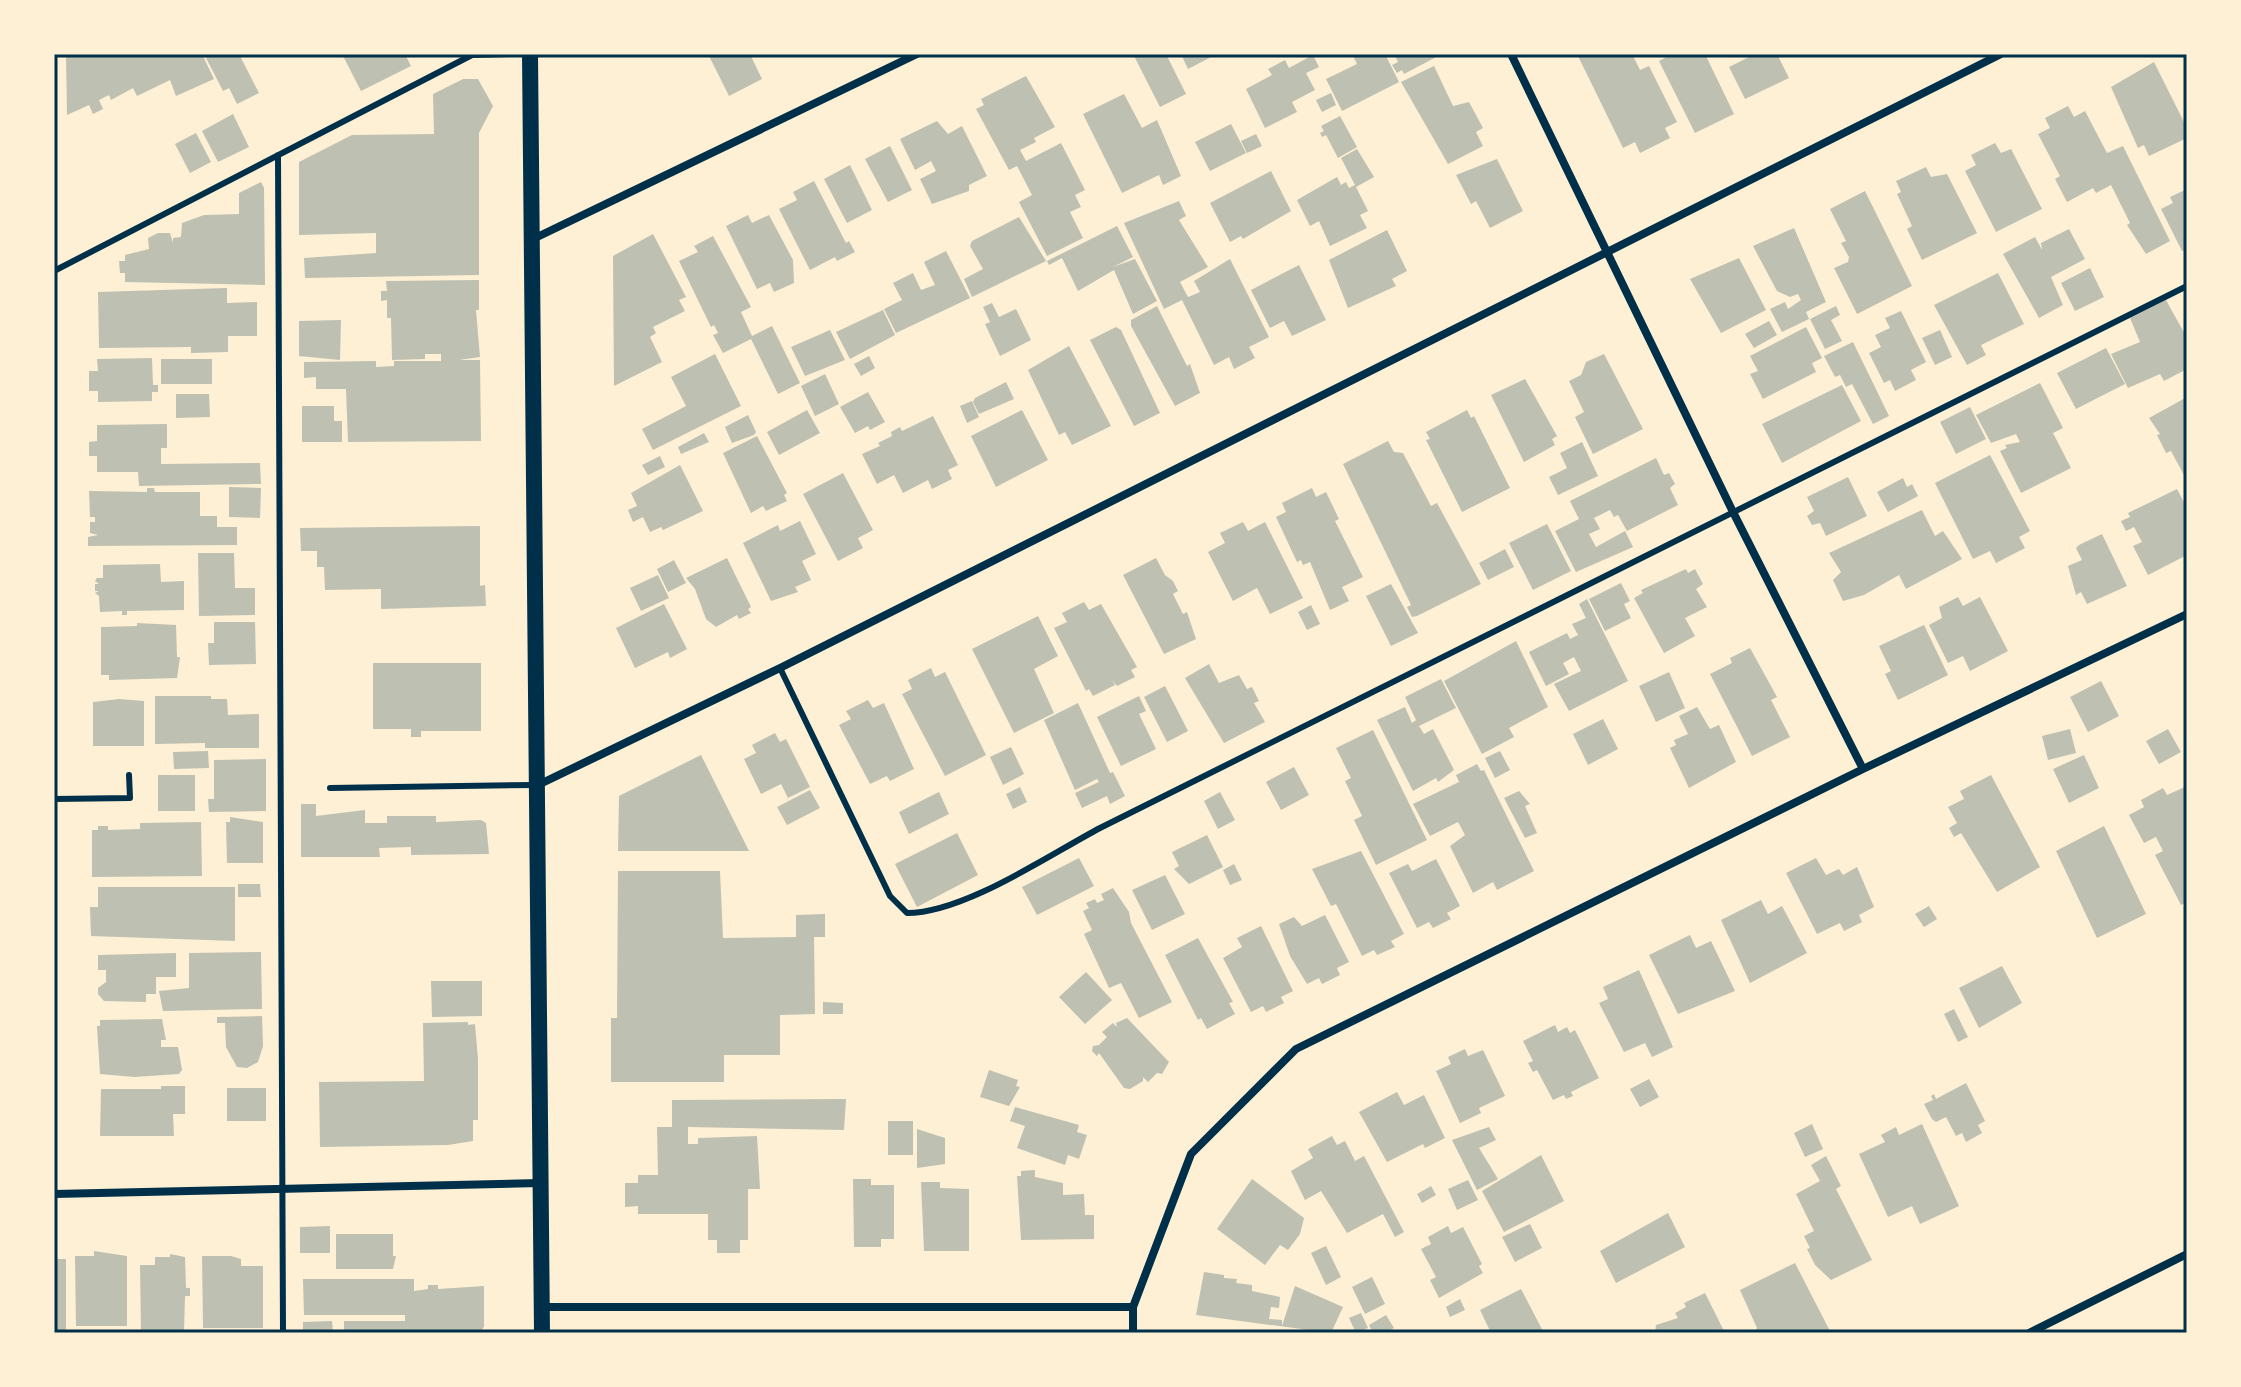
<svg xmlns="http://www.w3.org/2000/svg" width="2241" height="1387" viewBox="0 0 2241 1387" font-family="'Work Sans',sans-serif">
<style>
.building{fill:#bec0b2}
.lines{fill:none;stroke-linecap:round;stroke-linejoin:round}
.service{stroke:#003049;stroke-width:6}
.minor{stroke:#003049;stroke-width:8}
.secondary{stroke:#003049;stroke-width:16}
.neatline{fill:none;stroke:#003049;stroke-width:3}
</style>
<rect width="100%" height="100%" fill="#fdf0d5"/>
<!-- building -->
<path class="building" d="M66,54h136l12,25 -38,17 -6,-16 -33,16 -4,-8 -22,12 -2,-5 -10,5 4,9 -10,5 -4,-9 -22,10z
M204,54h35l20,39 -22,11 -8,-16 -6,3z
M342,54h63l6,12 -50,25z
M708,54h42l12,25 -33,17z
M1133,54h33l20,40 -26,13z
M1181,54h36l-29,15z
M1352,54h33l14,28 -57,29 -16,-32 31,-15z
M1394,54h48l-38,20 -2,-4 -5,3 -5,-8 6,-3z
M1577,54h55l8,16 9,-4 28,56 -12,6 5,10 -30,15 -5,-11 -12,6z
M1672,54h33l29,60 -39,19 -36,-72z
M1755,54h22l12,24 -44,21 -16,-32z
M1313,55l6,12 -13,6 9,17 -23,12 5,10 -32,16 -19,-39 26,-14 -4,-6 17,-9 4,8z
M2154,62l31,62 2,14 -38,18 -5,-11 -6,3 -27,-61z
M1434,66l19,40 16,-4 14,26 -7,4 7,14 -35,18 -47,-82z
M1026,76l29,51 -21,11 2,4 -16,8 6,11 35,-18 24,47 -10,5 6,12 -11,5 13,26 -36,18 -28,-54 13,-7 -15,-29 -8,4 -33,-61 8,-4 -3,-6z
M463,79h15l15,27 -14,27v142l-174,3 -1,-20 72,-5v-20l-77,2v-73l53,-27 82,-1 -1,-40z
M1331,93l5,12 -14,7 -6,-12z
M1124,94l18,34 15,-8 24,56 -18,9 -4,-10 -37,18 -39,-79z
M2068,106l6,11 11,-6 22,42 16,-7 47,95 -24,13 -19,-29 3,-2 -19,-38 -15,8 -3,-5 -26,14 -12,-23 5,-3 -22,-42 12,-6 -5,-10z
M233,114l16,33 -31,15 -16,-31z
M1340,116l17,31 -19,11 -12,-23 -4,2 -2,-4 4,-2 -3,-5z
M937,121l11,13 14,-8 25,50 -18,9v6l-37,13 -12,-25 16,-8 -5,-10 -16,9 -15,-31z
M1231,124l15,29 -36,18 -15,-29z
M196,133l15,29 -21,11 -15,-29z
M1256,134l6,12 -15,7 -6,-12z
M1995,143l6,10 10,-4 31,60 -46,23 -31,-61 11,-6 -5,-10z
M890,146l22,44 -24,12 -23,-43z
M1357,149l17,28 -18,10 -15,-29z
M1497,159l26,52 -33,17 -14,-27 -5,3 -15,-29z
M850,165l22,45 -25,13 -23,-44z
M1926,167l5,10 16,-3 30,59 -55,27 -15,-31 5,-3 -15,-32 4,-2 -5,-11z
M1271,171l20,40 -48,28 -2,-3 -11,6 -20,-39z
M1337,177l4,8 5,-3 3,6 6,-3 13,26 -8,4 7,13 -37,18 -11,-25 -9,5 -13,-26z
M814,181l32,62 3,-2 6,11 -18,9 -2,-4 -25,13 -31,-61 18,-9 -4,-8z
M261,182l3,6 1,97 -140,-3v-9h-5l-1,-12h6v-6l24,-6 -1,-11 10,-5h12l3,10v-5l8,-1 1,-14 22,-8 35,-1v-21z
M2187,189v60l-5,2 -21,-42 12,-6 -3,-6z
M1865,191l47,95 -55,28 -23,-46 14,-6 1,-5 -8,-14 5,-2 -16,-32z
M1179,201l7,15 -7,4 29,47 -28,15 8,15 12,-5 -6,-11 36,-22 39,78 -20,10 6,11 -21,11 -5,-12 -15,8 -32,-65 -18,9 -40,-86z
M748,215l4,8 17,-8 24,45 1,23 -20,9 -4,-9 -13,6 -31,-63z
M1019,217l27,44 -74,36 -8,-18 19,-10 -13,-23 2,-5z
M1117,226l16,31 -20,10 22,-8 22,42 -24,13 -19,-44 -36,21 -16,-33 -13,7 -2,-4z
M1794,228l32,74 -20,10 3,7 -27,13 -12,-23 15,-7 3,7 13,-9 -3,-6 -8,3 -13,-6 -24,-45z
M2069,229l16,30 -34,18 12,28 -24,13 -36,-64 32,-17 7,13 -1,-7z
M1387,230l20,41 -15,8 4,7 -48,22 -19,-48z
M653,234l33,63 -7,3 6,11 -32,16 3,6 -6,4 12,25 -48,24 -1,-130z
M713,236l38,71 -10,5 11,24 20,-10 28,57 -22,11 -27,-55 -28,14 -10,-18 5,-2 -4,-8 -3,2 -32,-66 19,-9 -4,-6z
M946,251l24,47 -74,35 -12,-24 18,-9 -9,-17 20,-10 8,17 14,-5 -11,-23z
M1739,258l27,52 -45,23 -31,-54z
M1299,265l27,55 -34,16 -8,-15 -14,7 -19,-38z
M2090,268l14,29 -29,14 -14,-28z
M1998,273l26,51 -43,21 5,10 -19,10 -33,-60z
M479,280v30h-3l4,47 -21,3h21l1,81 -133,1 -2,-53h-30v-12l-12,1v-16l72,-1v6l18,-1v-5h47v-7h-16v5l-33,1 -1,-42h-4v-18l-6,1v-10h6l-1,-10z
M227,288v15l30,-1v34h-29v16l-37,1v-6l-92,1 -1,-56z
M2166,300l21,38v31l-23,12 -4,-7 -32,14 -17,-34 29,-12 -10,-24z
M992,303l7,14 17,-8 15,31 -31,16 -15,-32 5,-2 -7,-15z
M1157,306l30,60 3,-2 10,29 -25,13 -44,-80v-6z
M1836,306l4,9 -9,5 11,21 -17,8 -15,-30z
M883,310l12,25 -45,24 -14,-27z
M1901,311l25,51 -15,8 5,10 -21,11 -5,-11 -6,3 -15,-30 12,-6 -6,-12 15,-7 -5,-10z
M341,320l-1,40 -41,-4v-35z
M1769,321l8,14 -23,13 -9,-14z
M1116,327l5,3 39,83 -26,13 -44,-86z
M1806,327l16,31 -10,5 4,9 -53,27 -13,-25 8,-3 -8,-15z
M830,330l15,30 -40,16 -14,-29z
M1940,330l12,27 -17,8 -13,-27z
M1853,342l36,74 -16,8 -21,-40 -6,3 -6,-12 -5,2 -11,-21z
M1069,346l42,80 -39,19 -7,-13 -6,3 -31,-65z
M2106,348l19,36 -49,25 -19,-36z
M715,354l26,52 -88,44 -11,-21 44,-23 -15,-29z
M1604,354l39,75 -50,25 -18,-37 9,-5 -15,-31 12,-6 5,-13z
M869,356l6,12 -14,8 -7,-12z
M152,358l1,27h5v7h-6v9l-54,1v-11h-9v-20h9l-1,-12z
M161,359h51v25h-51z
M825,374l14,30 -24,12 -14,-30z
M1525,379l32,57 -5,3 3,6 -31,17 -33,-67z
M1006,382l8,17 -35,15 -6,-12 2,-4z
M2040,383l23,45 -10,5 18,35 -50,25 -21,-42 7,-3 -2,-3 15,-3 -4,-8 -25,9 -15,-28z
M1842,385l19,36 -79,42 -20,-39z
M868,392l17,30 -15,8 -2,-4 -13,7 -15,-26z
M176,394h33l1,23 -34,1z
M2187,397v76l-3,2 -13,-24 -5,2 -9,-18 3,-1 -11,-16z
M972,401l7,16 -12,6 -7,-17z
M302,406h32v15h8v21h-40z
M1970,407l16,32 -30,15 -16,-32z
M807,410l13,23 -41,22 -12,-23z
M1022,410l26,50 -52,27 -25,-51z
M1467,410l4,8 3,-2 36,72 -48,24 -36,-72 4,-1 -4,-7z
M748,415l8,17 -2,3 -22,8 -7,-16z
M933,416l25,49 -10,5 4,9 -20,10 -4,-9 -25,13 -9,-18 -17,9 -15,-30 18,-8 -2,-3 14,-7 -1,-4 9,-5 2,4z
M167,424v24h-6v16l99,-1 1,21 -122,2 -1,-14h-41v-16h-8v-14l8,-1v-16z
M704,433l5,9 -28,12 -3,-7z
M757,436l30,57 -3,2 3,6 -21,10 -3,-5 -12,7 -28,-60z
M1388,441l6,11 9,1 28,53 6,-3 44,81 -64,32 -5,1 -5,-10 4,-2 -68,-141z
M1582,442l16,34 -40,19 -9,-18 18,-9 -7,-15z
M1990,455l40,76 -11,6 6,11 -29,15 -6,-12 -17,8 -38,-76z
M660,456l5,11 -17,8 -6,-10z
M1656,458l8,17 5,-2 6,11 -5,4 8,17 -51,26 -9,-16 -4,2 -4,-7 -16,8 6,11 -11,5 7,13 29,-16 8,16 -57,25 -21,-41 24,-12 -9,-18z
M680,465l23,46 -40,19 -2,-3 -11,5 -7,-15 -10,5 -5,-12 9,-4 -6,-13z
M843,473l30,57 -15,8 5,10 -25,13 -35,-67z
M1848,477l19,39 -41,20 -6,-13 -8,2 -5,-9 7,-5 -7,-14z
M1903,478l4,9 5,-3 6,12 -30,16 -11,-20z
M229,487l32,1 -1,30 -31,-1z
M147,488h7l1,4h45v24h17v11h20v18l-149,1v-9l10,-2 -8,-2v-11h5v-5h-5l-1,-26 58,1z
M1312,488l4,9 10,-5 13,27 -4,2 28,56 -21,10 7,14 -19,9 -20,-48 -7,3 -2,-5 -4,2 -21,-45 10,-5 -4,-9z
M2177,489l10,19v47l-39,20 -15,-29 9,-4 -8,-15 -8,4 -5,-10 9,-4 -2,-4z
M1922,510l13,26 8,-5 19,28 -56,30 -7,-14 -35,20 -21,6 -10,-21 8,-8 -12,-19z
M800,521l16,33 -14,7 9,19 -16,7 3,5 -27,9 -28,-58 35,-18 2,6z
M1243,522l5,9 17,-9 38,76 -33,16 -13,-26 -24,13 -25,-49 17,-9 -5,-10z
M1547,524l24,47 -38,19 -24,-47z
M480,526v60l5,-1 1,21 -105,3v-20l-56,1 -1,-23h-7v-16h-16l-1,-23z
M2102,534l25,52 -40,18 -6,-12 -5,3 -8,-29 14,-6 -6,-12 3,-3z
M1505,549l9,18 -26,13 -9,-17z
M198,553h36l1,35h20v27l-56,1z
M727,558l24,49 -3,2 3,4 -12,6 -2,-4 -21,12 -10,-8 -11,-30 -9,-11z
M1156,558l9,17 8,6 5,10 -5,3 10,20 4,-2 9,27 -32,15 -41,-79z
M674,560l12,23 -18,9 -11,-23z
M160,564l1,18 23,-1v29l-57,1v4h-5v-4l-22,1 -1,-16 -4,-3 4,-2h-4v-7h4l-4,-3 2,-3h6v-13z
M1686,569l2,4 7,-4 8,15 -7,5 11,18 -22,11 10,18 -31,17 -30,-55 9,-5 -2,-3z
M658,575l11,23 -28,13 -11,-23z
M1621,583l9,18 -6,3 7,14 -26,13 -16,-32z
M1391,584l27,49 -27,13 -25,-50z
M1958,597l5,9 17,-9 28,54 -38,20 -7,-15 -15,7 -19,-38 13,-7 -3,-11z
M1587,599l41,82 -59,30 -15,-27 27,-13 -7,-14 -11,6 6,11 -23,12 -17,-34 38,-19 3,6 8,-4 -6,-11 14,-6 -7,-14z
M1084,602l5,8 12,-6 36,63 -6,3 4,7 -18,9 -5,-6 3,5 -22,11 -4,-7 -3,2 -32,-63 13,-6 -5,-9z
M664,604l23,45 -17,9 -2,-6 -33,16 -19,-40z
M1311,605l9,19 -13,6 -9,-18z
M1038,616l20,40 -24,13 20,44 -40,20 -42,-84z
M214,622h41l1,42 -47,1 -1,-22h6z
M137,623l39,2 1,32h3l-3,21 -68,2v-5h-8v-48l36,-1z
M1924,625l24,50 -50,25 -13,-26 6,-3 -12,-25z
M1516,641l32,66 -39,21 5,9 -32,17 -38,-73z
M1750,648l27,49 -6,3 19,37 -38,19 -42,-82 22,-11 -2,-5z
M373,663h108v68h-60v6h-10v-8h-38z
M1209,664l10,19 20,-8 8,14 5,-2 7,14 -5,2 11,19 -41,21 -39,-65z
M931,668l4,9 10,-5 41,83 -41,21 -43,-82 10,-5 -4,-9z
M1669,672l16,36 -29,14 -17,-36z
M1441,679l15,29 -37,18 5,8 9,-5 21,41 -16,12 -2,-4 -23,13 -36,-71 28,-13 7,16 4,-3 -11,-23z
M2101,681l18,35 -31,16 -18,-35z
M1165,686l23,45 -21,11 -23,-45z
M155,696h56v3h16l1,16 31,-1v34h-54v-5l-50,1z
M1139,696l7,15 -7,3 17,35 -35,17 -24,-49z
M119,699l25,2v45h-51v-44z
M868,700l5,8 11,-5 30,66 -24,12 -3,-5 -17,8 -31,-59 12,-6 -5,-8z
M1078,703l32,70 3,-1 12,24 -15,8 -3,-8 -25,12 -7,-15 24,-11 -2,-3 -22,11 -31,-70z
M1697,707l13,22 9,-4 17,37 -47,26 -19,-40 6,-3 -2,-5 14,-6 -9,-18z
M1603,719l15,30 -30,16 -15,-31z
M2070,729l6,24 -28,7 -6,-24z
M2168,729l13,23 -22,12 -13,-23z
M1373,730l54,110 -51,25 -22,-45 8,-4 -17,-35 6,-3 -15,-30z
M775,733l5,9 6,-3 24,48 -22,11 -7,-14 -20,10 -17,-35 12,-6 -4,-8z
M1011,747l13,27 -21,11 -13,-28z
M208,751l1,17 -35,1 -1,-17z
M1500,751l10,19 -15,8 -10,-20z
M701,755l48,96h-131l1,-55z
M2084,755l15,33 -30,15 -16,-34z
M266,759v52l-57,1 -1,-13h6v-39z
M1477,764l4,7 3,-1 50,101 -37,19 -4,-8 -20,11 -23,-47 15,-11 -7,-13 -28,14 -17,-32 46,-22 -3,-7z
M1294,767l15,28 -28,15 -15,-28z
M158,775h37v36h-37z
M1991,775l49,92 -43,25 -36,-59 -7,4 -5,-9 8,-5 -9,-16 16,-8 -4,-8z
M2187,786v116l-6,3 -26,-50 8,-4 -7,-14 -12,6 -15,-28 15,-8 -3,-7 22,-12 4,7z
M1020,787l7,15 -14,7 -7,-15z
M810,790l10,18 -33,17 -10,-18z
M1519,791l11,13 -5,2 12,27 -12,5 -21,-40z
M939,792l10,22 -40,20 -10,-22z
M1220,792l15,28 -17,9 -14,-28z
M301,804h15v12l49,-6v13h22v-7h49v6l45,-2 5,3 3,31 -78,1v-8l-32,1 1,9h-79z
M230,817l33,5v41h-36l-1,-41h4z
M201,822l1,54 -110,1v-47h6v-4h10v4l32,-1v-6z
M2104,826l42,88 -49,24 -41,-87z
M957,833l21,42 -61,32 -22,-43z
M1207,835l16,32 -34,17 -15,-15 5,-3 -7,-14z
M1361,851l43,83 -13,7 4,6 -18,8 -3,-5 -12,6 -26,-52 -5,2 -19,-37z
M1079,858l15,28 -57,29 -15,-28z
M1816,858l10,17 13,-6 4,6 14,-8 17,40 -15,8 3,7 -18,9 -4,-8 -23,11 -31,-61z
M1436,859l24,47 -13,7 4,6 -18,9 -4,-6 -12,6 -28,-55 19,-9 4,7z
M1234,864l8,16 -12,5 -7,-15z
M618,871h102l3,67 73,-1v-22l29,-1v23h-11l1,77 -35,1v40h-56v27h-113v-64h6z
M1165,875l20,39 -33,16 -20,-40z
M238,884h22l1,13h-23z
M98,887h137v54l-144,-5 -1,-29h8z
M1113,888l16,24 2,11 41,79 -33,16 -18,-35 -12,5 -25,-54 8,-4 -9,-19 6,-3 -3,-5 9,-4 2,4 7,-3 -3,-6z
M1761,900l7,14 14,-8 25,47 -57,30 -29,-63z
M1929,906l8,13 -13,8 -9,-13z
M1325,915l24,47 -12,6 3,7 -18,9 -3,-6 -12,6 -17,-28 -11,-32 15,-7 8,9z
M1261,926l32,65 -12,6 3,6 -18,9 -3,-6 -12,6 -28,-54 19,-11 -5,-9z
M1690,935l6,13 15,-7 24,50 -57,23 -29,-59z
M1198,938l35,64 -4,1 6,11 -28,15 -6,-11 -3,2 -33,-65z
M261,952l1,57 -99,2 -4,-20 30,-3v-35z
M176,953v24h-20v17h-10v8l-42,-1 -6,-7v-6l8,-6v-12h-8v-15z
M2002,966l20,37 -43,25 -20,-40z
M1639,970l34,77 -21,10 -7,-14 -21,9 -25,-49 9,-4 -5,-12z
M1086,972l26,28 -27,24 -26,-27z
M431,981h51v35l-50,1z
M823,1002l20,1v11h-20z
M1954,1009l14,28 -10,5 -14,-28z
M262,1016l1,30 -5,16 -11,6 -10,-1 -11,-20 -1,-24h-8v-6z
M1127,1018l42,44 -7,12 -5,-1 -9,9 -5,-5v4l-13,8 -6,-1 -25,-35 -2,3 -5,-5 1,-5 6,-1 8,-8 -5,-5 11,-9 4,4 -1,-4z
M162,1019l4,21h-5v7h17l4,23 -3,4 -45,3 -34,-3 -3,-48h3v-6z
M468,1022v3l7,-1 3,35v61h-5v21l-25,4 -128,2 -1,-65 105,-1 -1,-58z
M1555,1025l3,7 9,-5 3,6 5,-3 24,48 -28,14 2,4 -7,3 -2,-4 -11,5 -16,-30 -4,2 -5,-9 5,-2 -10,-20z
M1465,1049l3,7 15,-6 22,46 -26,12 2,5 -21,10 -24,-52 15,-7 -3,-7z
M989,1070l29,10 -2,6 4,1 -11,19 -29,-9z
M1649,1079l10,18 -19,10 -10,-18z
M1966,1083l19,38 -7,4 4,8 -16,9 -4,-9 -6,3 -10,-19 -10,5 -4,-3 -8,-15 9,-4 -2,-4 3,-2 2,5z
M161,1086h24v28h-12l1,22h-74l1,-47h60z
M227,1088h39v33h-39z
M1397,1092l7,13 20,-10 21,43 -20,10 -2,-4 -36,18 -28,-50z
M846,1099l-2,31 -156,-3v17h10v-6l59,-2 3,53h-12v51h-8v13h-23v-13h-9v-26h-70v-8l-13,1v-24h13v-8h20l-1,-48h15v-27z
M1015,1107l64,18 -2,7 10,3 -8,24 -11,-4 -3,10 -48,-17 8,-22 -15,-5z
M888,1121h25v34h-25z
M1812,1124l11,25 -18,8 -11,-24z
M1922,1124l37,82 -39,18 -8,-18 -24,11 -29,-63 26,-12 -4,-7 15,-8 3,8z
M1489,1127l7,13 -17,8 19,31 -21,11 -25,-50z
M917,1129l28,9v26l-28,4z
M1332,1136l5,9 8,-4 10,20 9,-5 40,76 -9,5 -12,-23 -36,19 -26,-42 -16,9 -14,-29 22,-13 -5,-9z
M1541,1155l23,46 -60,31 -22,-41z
M1826,1156l15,30 -5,3 36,71 -41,20 -16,-15 -8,-16 3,-1 -6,-12 10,-5 -18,-37 24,-13 -9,-16z
M1035,1170v7l28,6v12l21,-1 1,21h9v24l-73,1 -4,-64h4v-5z
M853,1179h18v6h23v54h-13v8h-27z
M1252,1179l52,39 -4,16 -12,16 -8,-5 -15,20 -48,-36z
M1468,1180l10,20 -21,10 -9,-21z
M921,1182h19v6l29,1v62h-45z
M1431,1186l5,9 -14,8 -5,-9z
M1668,1213l17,34 -69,36 -16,-32z
M1530,1224l12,24 -27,14 -13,-25z
M330,1226v27h-30v-26z
M1448,1226l3,7 12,-6 19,37 -3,2 4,7 -44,25 -9,-18 6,-3 -15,-28 10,-5 -3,-7z
M336,1234h57v22h3l-3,13h-57z
M1326,1246l15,31 -15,8 -15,-32z
M94,1251l33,5v70h-51l-1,-70h19z
M170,1254l15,3 1,31h4v8h-5l-1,35 -43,2 -1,-68h15v-8h15z
M202,1256h29l10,3v7h22v62h-60z
M54,1259h12v74h-12z
M1795,1263l36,70h-77l3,-5 -17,-38z
M1204,1272l20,3v3l13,1 -1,4 16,2v6l28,6 -1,11 -8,-1 -2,12 13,1v6l13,-40 48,21 -12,26 -135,-18z
M1372,1277l13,27 -20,10 -13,-27z
M303,1279h111v12l14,-2v-4h10v4l46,-3v40l-3,7 -137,-2v-10h61v-6h-101z
M1521,1289l23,44h-53l-11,-23z
M1705,1293l20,40h-70l1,-8 22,-7 -3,-5 11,-6 -2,-4z
M1460,1299l5,11 -15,7 -4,-10z
M1361,1313l7,15 -12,5 -7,-15z
M1386,1315l8,13 -9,5h-12l-4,-8z
M332,1321l1,12h-30v-11z"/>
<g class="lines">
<!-- service -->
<path class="service" d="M278,155l5,1178
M54,271l418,-216 39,-1
M780,668l110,228 17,17c57,0 142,-58 193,-85l1087,-542
M330,788l203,-3
M54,799l76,-1 -1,-23"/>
<!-- minor -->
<path class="minor" d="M1511,54l222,458 130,257
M533,239l384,-185
M538,785l242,-117 1221,-614
M54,1194l486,-11
M542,1307h591l58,-153 105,-105 567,-280 324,-155
M1133,1307v26
M2029,1333l158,-79"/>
<!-- secondary -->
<path class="secondary" d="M530,54l12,1279"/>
</g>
<!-- border -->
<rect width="2241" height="1387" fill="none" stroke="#fdf0d5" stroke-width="112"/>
<rect x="56" y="56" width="2129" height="1275" class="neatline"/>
</svg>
